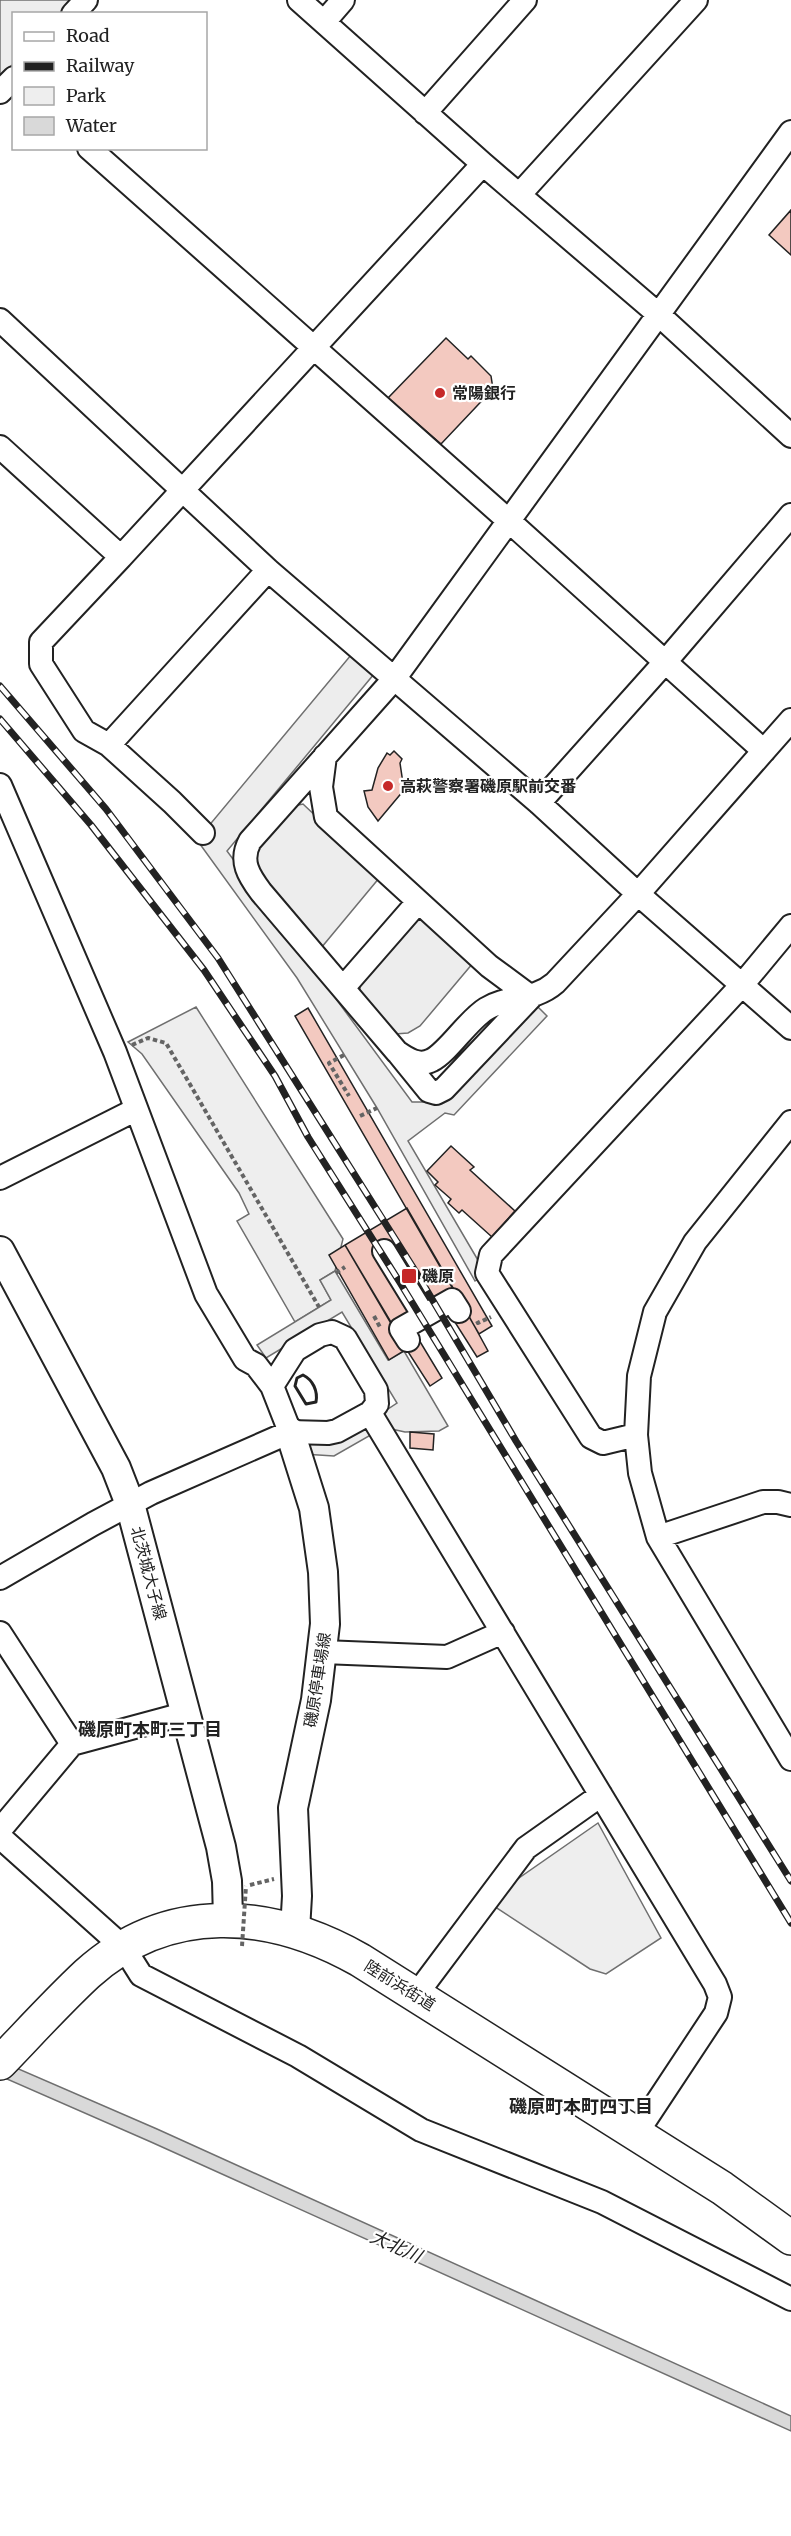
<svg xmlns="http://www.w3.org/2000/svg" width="791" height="2536" viewBox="0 0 791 2536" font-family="Merriweather,'Noto Sans JP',serif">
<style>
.green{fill:#eee;stroke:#6f6f6f;stroke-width:1.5}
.parking{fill:#ededed;stroke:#6f6f6f;stroke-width:1.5}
.water{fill:#d9d9d9;stroke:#6f6f6f;stroke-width:1.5}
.building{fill:#f3c9c0;stroke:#222;stroke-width:1.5}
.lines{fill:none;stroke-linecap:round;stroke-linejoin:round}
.minor-casing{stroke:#222;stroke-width:26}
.major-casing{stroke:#222;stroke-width:32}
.highway-casing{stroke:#222;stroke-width:36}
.path{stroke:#646464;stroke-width:4;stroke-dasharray:4.5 3;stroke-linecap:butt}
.minor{stroke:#fff;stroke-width:22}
.major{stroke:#fff;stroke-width:28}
.highway{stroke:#fff;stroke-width:33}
.rail-casing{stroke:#222;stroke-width:7}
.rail{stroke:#fff;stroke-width:4.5;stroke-dasharray:14;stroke-linecap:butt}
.path-bridge{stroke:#646464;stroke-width:4;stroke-dasharray:4.5 3;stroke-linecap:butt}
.wall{stroke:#222;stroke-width:3}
.poi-dot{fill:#c62828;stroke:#fff;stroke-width:2}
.labels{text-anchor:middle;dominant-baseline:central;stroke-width:4.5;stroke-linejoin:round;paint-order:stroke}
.poi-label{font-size:16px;font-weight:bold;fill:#222;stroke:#fff;text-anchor:start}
.street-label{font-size:16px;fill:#222;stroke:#fff}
.neighbourhood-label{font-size:18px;font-weight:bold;fill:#222;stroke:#fff}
.water-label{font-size:18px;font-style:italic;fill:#222;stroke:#fff}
</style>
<rect width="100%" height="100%" fill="#fff"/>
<!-- green -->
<path class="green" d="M196,1007l147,232 -8,32 -15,9 11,20 -36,22 -58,-101 12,-7 -10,-21 -97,-139 -14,-12z
M598,1823l63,115 -55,36 -16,-5 -104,-68z"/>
<!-- parking -->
<path class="parking" d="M0,0h72l-12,13 -46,1 -1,50 -13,15z
M356,649l23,19 -152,183 185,251h27l9,-2 88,-95 11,11 -93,99 -9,-2 -37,28 74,126 -1,10 -6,4 -98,-173 -80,-130 -100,-138z
M303,804l77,73 -59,71 -70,-83v-11l43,-48z
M424,918l49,45 -53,63 -12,7 -13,1 -35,-39v-12l56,-63z
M335,1271l53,89 16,-9 44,75 -9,5 -34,1 -18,-4 -8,-13 18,-12 -55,-91 -76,46 -9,-13 74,-45 -11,-20z
M370,1421l6,11 -42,24 -31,-2 -7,-16z"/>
<!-- water -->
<path class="water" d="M0,2061l157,68 634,287v15l-640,-289 -151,-66z"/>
<!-- building -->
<path class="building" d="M791,210v45l-22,-20z
M446,338l22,21 3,-3 20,20 2,13 -52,55 -53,-46z
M394,751l8,8 -2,4 4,27 -26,31 -10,-14 -4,-16 8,-1 6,-22 9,-15 3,2z
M308,1008l184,318 -13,8 -184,-318z
M451,1146l23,21 -4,3 45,41 -23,26 -30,-27 -3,3 -11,-10 3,-4 -16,-14 3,-3 -11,-11z
M407,1208l57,99 -52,21 -9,16 -58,-99z
M345,1245l62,104 -18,11 -60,-105z
M464,1307l24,44 -11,6 -26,-41z
M416,1335l26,43 -12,8 -27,-42z
M410,1432l24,2 -1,16 -23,-2z"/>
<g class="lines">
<defs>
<path id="minor" d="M299,0l184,164 175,150 133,122
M73,14l13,-14
M324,22l19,-22
M0,92l14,-14
M425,113l100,-113
M791,132l-397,547 -144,162c-11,20 -1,35 11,51l136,160c10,7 22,15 35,8 16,-8 36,-40 54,-51 22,-14 47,-7 69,-26l83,-89 153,-174
M89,148l420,373 255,230
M519,195l177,-195
M0,320l268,250 271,233 99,91 153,134
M0,447l121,110 362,-393
M121,557l-80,85v22l43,67 25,14 63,57 31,31
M109,745l159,-175
M325,756l-4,31 5,30 163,149 42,31
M0,785l115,267 91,242 39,65 11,6 16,21 18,46
M539,803l127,-142 125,-146
M343,988l75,-86
M399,1054l30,37 7,2 8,-4 87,-92
M791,1122l-96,120 -40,70 -16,64 -3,59 4,38 18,64 133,222
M0,1178l135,-68
M384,1251l40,65
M408,1340l-7,-11 51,-29 7,11
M370,1413l345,571 5,13 -4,16 -80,121
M636,1435l-33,8 -12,-6 -104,-164 4,-18 251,-270 49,-59
M658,1537l105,-35h15l13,3
M0,1578l93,-54 58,-31 139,-61 38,1 9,-2 33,-18 7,-9 -1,-14 -31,-52 -13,-6 -12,3 -25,15 -23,36
M0,1633l72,111
M323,1652l124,5 56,-25
M0,1830l72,-86 115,-31
M0,1837l124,111 17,27 157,81 123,74 181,72 189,97
M416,1995l110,-147 75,-53"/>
<path id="major" d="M0,1251l116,217 14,36 91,343 6,34 1,38
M290,1432l24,76 9,64 2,52 -9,76 -23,108 4,88 -2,34"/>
<path id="highway" d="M0,2063c29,-30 57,-61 87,-89 81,-73 183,-65 273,-14l362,228 69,50"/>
</defs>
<!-- minor casing -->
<use href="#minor" class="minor-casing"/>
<!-- major casing -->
<use href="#major" class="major-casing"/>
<!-- highway casing -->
<use href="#highway" class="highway-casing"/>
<!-- path -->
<path class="path" d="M132,1045l16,-7 18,5 153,264
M344,1055l-15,8 20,33
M360,1116l17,-8
M336,1273l9,-6
M374,1316l7,13
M477,1321l1,2 13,-6
M250,1885l24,-6"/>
<!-- minor -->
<use href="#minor" class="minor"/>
<!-- major -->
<use href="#major" class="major"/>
<!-- highway -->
<use href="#highway" class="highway"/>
<defs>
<path id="rail" d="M0,686l106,123 112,149 198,314 100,169 275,440
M0,719l91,106 113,145 71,106 33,61 91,144 392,642"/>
</defs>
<!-- rail casing -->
<use href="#rail" class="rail-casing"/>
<!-- rail -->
<use href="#rail" class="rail"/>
<!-- path-bridge -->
<path class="path-bridge" d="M242,1946l4,-60"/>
<!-- wall -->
<path class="wall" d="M303,1375c10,5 15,16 13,27l-10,2 -11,-18 2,-8z"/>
</g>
<!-- markers -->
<g class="poi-dot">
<circle cx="440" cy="393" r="6"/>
<circle cx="388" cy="786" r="6"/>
<rect x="401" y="1268" width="16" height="16" rx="3"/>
</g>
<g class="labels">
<!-- poi labels -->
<g class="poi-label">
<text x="452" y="393">常陽銀行</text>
<text x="400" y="786">高萩警察署磯原駅前交番</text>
<text x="422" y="1276">磯原</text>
</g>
<!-- street labels -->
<g class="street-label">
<text transform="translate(149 1573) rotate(75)">北茨城大子線</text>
<text transform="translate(317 1680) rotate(-81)">磯原停車場線</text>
<text transform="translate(400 1985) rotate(32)">陸前浜街道</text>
</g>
<!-- neighbourhood labels -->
<g class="neighbourhood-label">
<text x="150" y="1729">磯原町本町三丁目</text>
<text x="581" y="2106">磯原町本町四丁目</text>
</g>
<!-- water labels -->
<g class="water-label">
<text transform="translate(396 2246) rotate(24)">大北川</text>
</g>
</g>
<!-- legend -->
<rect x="12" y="12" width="195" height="138" fill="#ffffff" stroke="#a7a7a7" stroke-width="1.5"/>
<rect x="24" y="32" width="30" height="9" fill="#ffffff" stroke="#a7a7a7" stroke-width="1.5"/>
<text x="66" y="42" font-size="18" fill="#222222">Road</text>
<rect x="24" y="62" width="30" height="9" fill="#222222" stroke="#a7a7a7" stroke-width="1.5"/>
<text x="66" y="72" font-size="18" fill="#222222">Railway</text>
<rect x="24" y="87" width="30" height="18" fill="#eeeeee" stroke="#a7a7a7" stroke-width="1.5"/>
<text x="66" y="102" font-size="18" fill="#222222">Park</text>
<rect x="24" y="117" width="30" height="18" fill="#d9d9d9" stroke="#a7a7a7" stroke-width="1.5"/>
<text x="66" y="132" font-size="18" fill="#222222">Water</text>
</svg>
